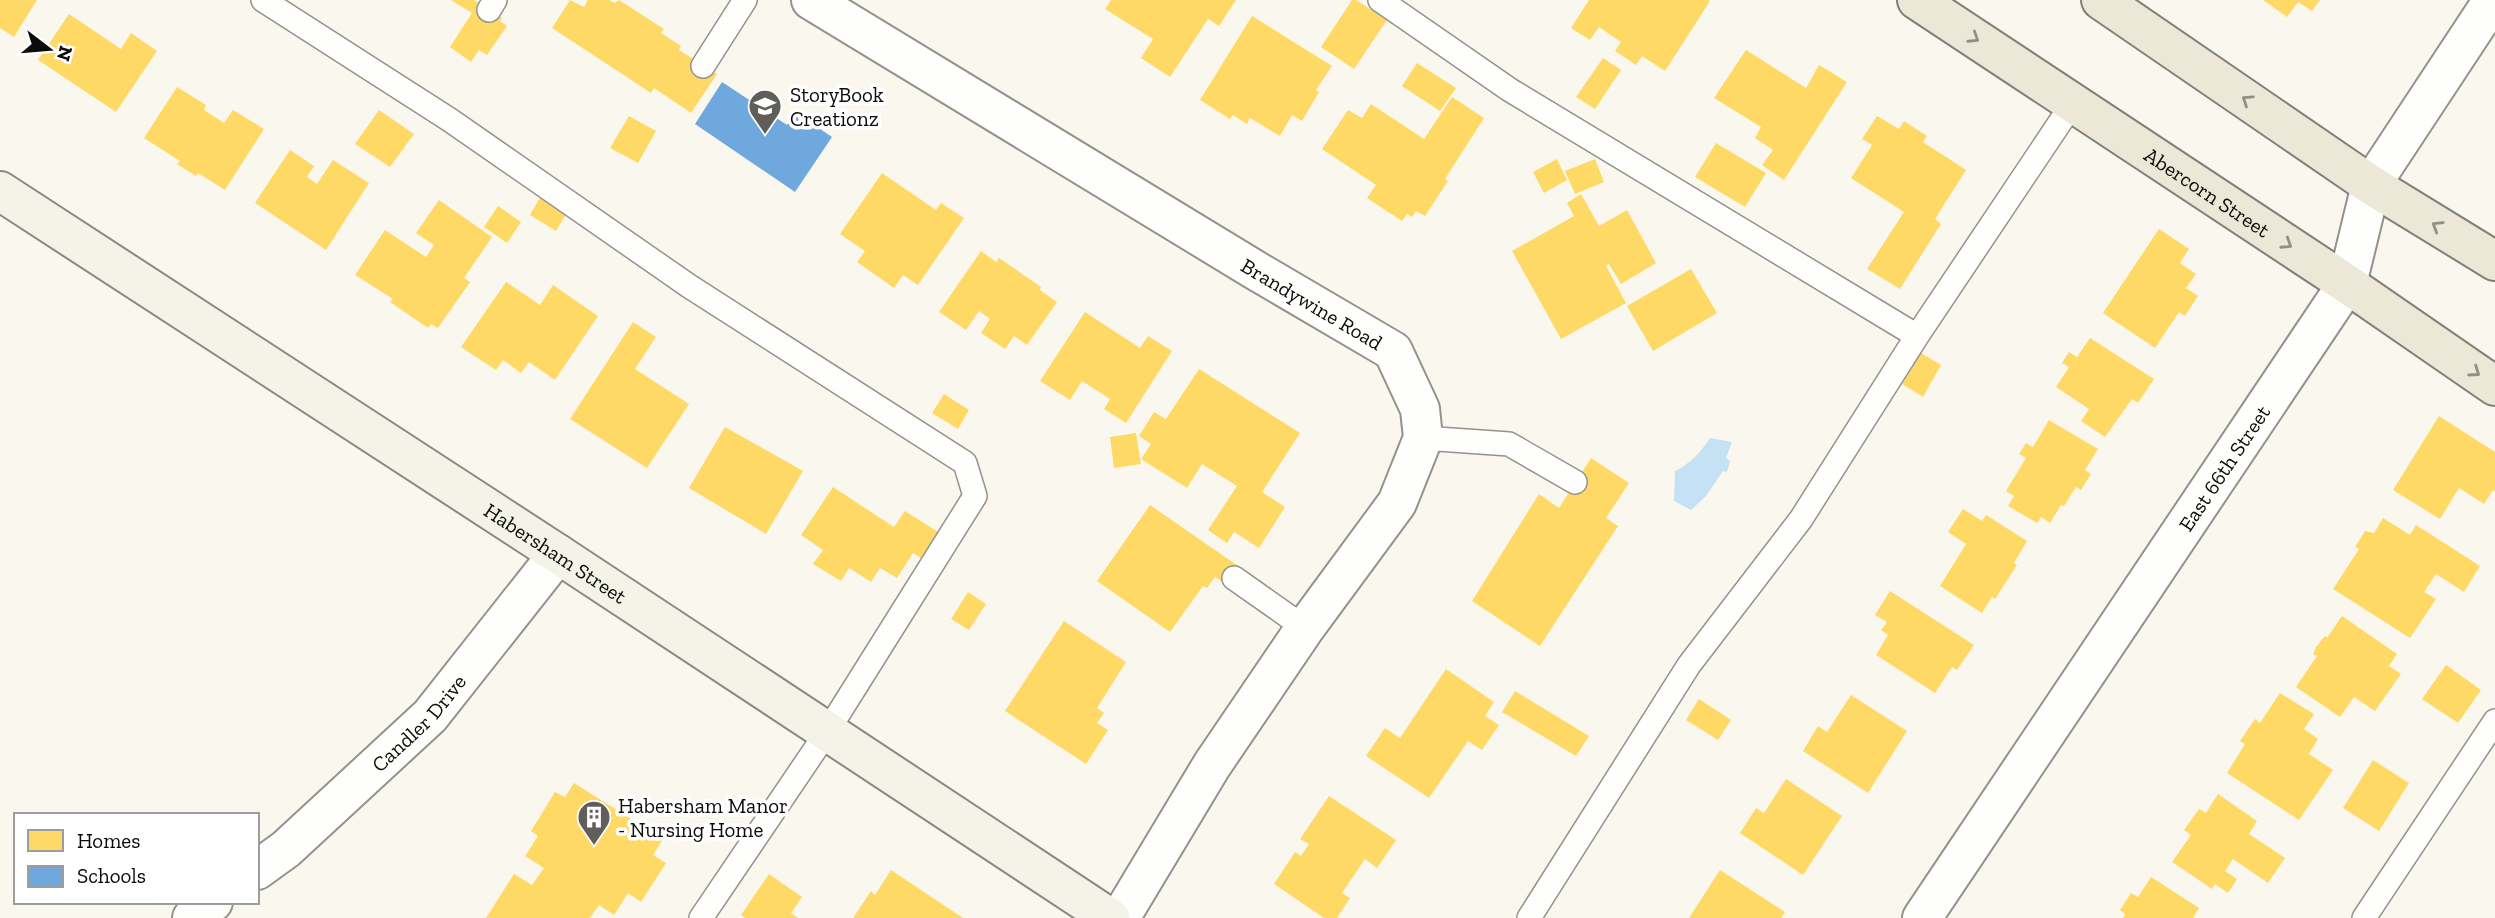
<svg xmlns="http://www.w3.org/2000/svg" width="2495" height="918" viewBox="0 0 2495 918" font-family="'Zilla Slab',serif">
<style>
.water{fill:#c4e2f4}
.homes{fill:#ffd966}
.schools{fill:#6fa8dc}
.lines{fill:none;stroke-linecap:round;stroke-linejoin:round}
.lane-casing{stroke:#93928d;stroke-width:26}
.street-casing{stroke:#93928d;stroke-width:42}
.secondary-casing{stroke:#898884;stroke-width:42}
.primary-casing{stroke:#807f7a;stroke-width:42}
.lane{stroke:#fefefc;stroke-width:23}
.street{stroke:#fefefc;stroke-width:38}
.secondary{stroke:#f4f3e8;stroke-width:38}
.primary{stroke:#ece7d6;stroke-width:38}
.oneway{stroke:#928f85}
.labels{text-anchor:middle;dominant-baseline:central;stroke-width:7;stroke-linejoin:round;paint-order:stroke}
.poi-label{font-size:21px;fill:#0b0b0b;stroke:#fff;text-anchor:start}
.street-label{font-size:21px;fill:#0b0b0b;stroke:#fff}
</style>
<rect width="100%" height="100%" fill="#faf8ee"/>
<!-- water -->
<path class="water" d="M1710,438l22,4 -6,16 4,3 -3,11 -4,-1 -17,25 -15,14 -17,-9 1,-30c16,-8 25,-18 35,-33z"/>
<!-- homes -->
<path class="homes" d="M0,0h37l-23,37 -14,-9z
M451,0h23l28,18 -2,3 7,5 -20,29 -8,-5 -8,12 -21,-15 22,-34z
M570,0l14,7 4,-7h21l6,3 4,-3 45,29 -3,4 20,13 -2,4 38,24 -26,39 -37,-25 -3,5 -99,-65z
M1111,0h125l-17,26 -11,-7 -38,58 -29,-19 12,-19 -48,-30z
M1352,0h4l31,20 -33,49 -33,-22z
M1589,0h119l2,1 -45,70 -23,-15 -6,9 -21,-14 6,-9 -22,-15 -9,13 -19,-12z
M2263,0h57l-8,11 -14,-9 -11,15z
M69,14l52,35 10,-16 26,18 -41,61 -78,-52z
M1252,16l80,50 -16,24 3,2 -17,29 -10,-6 -12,21 -30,-18 -3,6 -14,-9 -3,4 -30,-19z
M1746,50l60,38 13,-23 28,17 -63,98 -22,-15 11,-15 -18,-12 6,-11 -47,-29z
M1603,58l18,12 -26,39 -19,-12z
M1417,63l39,25 -16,23 -38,-25z
M177,87l29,18 -2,5 20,13 9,-13 31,19 -39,61 -27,-17 -2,3 -19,-12 3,-3 -36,-23z
M1452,97l32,21 -39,61 3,2 -23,35 -9,-5 -4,6 -5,-3 -5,7 -35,-23 9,-13 -54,-36 26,-39 14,8 9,-14 53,35z
M379,110l35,24 -24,33 -35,-23z
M629,116l27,15 -18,32 -28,-15z
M1877,116l22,13 5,-8 23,15 -4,6 43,28 -31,49 6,5 -41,65 -33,-20 37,-57 -53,-34 21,-33 -10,-6z
M1716,143l50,30 -21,34 -50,-30z
M290,150l24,16 -7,11 10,7 16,-24 36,23 -43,67 -71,-47z
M1557,159l10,21 -23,13 -11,-21z
M1595,159l9,23 -29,12 -10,-23z
M882,173l54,37 5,-7 23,15 -46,67 -15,-10 -9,13 -37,-26 8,-11 -25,-17z
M542,194l26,17 -12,20 -26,-16z
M1581,194l18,32 28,-16 29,53 -35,21 -12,-20 -3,2 20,37 -65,36 -49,-88 62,-35 -7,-13z
M439,200l53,37 -28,41 6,4 -32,46 -7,-4 -3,4 -38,-26 3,-3 -38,-24 30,-45 41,27 8,-12 -18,-12z
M498,206l23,16 -14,21 -23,-16z
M2159,229l30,20 -9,14 16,11 -10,14 12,8 -13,20 -6,-4 -24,36 -52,-35z
M981,251l15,11 3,-4 42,29 -1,3 17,12 -30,43 -13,-9 -9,13 -24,-16 9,-14 -11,-8 -13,19 -27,-18z
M1691,269l26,44 -64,38 -26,-45z
M506,282l34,23 13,-20 45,31 -43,64 -26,-18 -8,11 -18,-13 -7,10 -35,-23z
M1085,312l55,36 8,-12 24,15 -46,72 -22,-14 6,-10 -28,-18 -12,19 -30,-19z
M633,322l23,15 -21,32 54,35 -42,64 -77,-49z
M2090,338l64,41 -16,24 -6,-4 -27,38 -24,-16 8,-12 -33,-22 13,-20 -7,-4 7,-11 8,5z
M1921,353l20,12 -18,32 -21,-13z
M1199,369l101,64 -38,59 23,15 -26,41 -25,-16 -7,11 -19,-13 29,-44 -35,-22 -15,24 -46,-29 10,-15 -12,-8 15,-24 12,7z
M944,394l25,16 -11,19 -26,-16z
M2439,416l56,36v40l-2,-2 -9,14 -25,-16 -19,31 -47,-29z
M2049,420l49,29 -13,21 6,4 -10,16 -5,-3 -12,19 -3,-1 -11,18 -9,-6 -4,6 -29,-17 6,-10 -8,-5 20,-33 -7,-4 7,-11 7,4z
M725,427l78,44 -37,63 -77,-46z
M1136,433l5,31 -27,4 -4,-31z
M1591,458l38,25 -23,35 12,8 -78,120 -68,-45 67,-107 20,14z
M833,487l61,40 11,-16 33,21 -17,26 -8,-5 -16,25 -17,-10 -9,14 -22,-14 -8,13 -28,-17 10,-14 -22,-15z
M1150,505l91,63 -13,17 -13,-8 -8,11 -4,-2 -33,46 -73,-51z
M1963,509l19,12 4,-6 41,26 -13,22 3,2 -22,34 -3,-2 -10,16 -42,-27 26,-42 -18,-12z
M2383,518l27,17 6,-10 64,41 -16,26 -28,-18 -12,18 12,7 -26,39 -77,-49 26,-40 -4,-2 10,-16 9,2z
M1890,591l84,54 -17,25 -5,-3 -17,26 -59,-38 12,-20 -7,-5 6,-8 -12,-7z
M968,592l18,12 -17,26 -18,-11z
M2342,616l55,38 -8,12 12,8 -26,37 -21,-14 -14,20 -44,-30 21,-31 -4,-2 3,-7 9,-11 2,2z
M1064,621l62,41 -29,46 7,5 -7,10 11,7 -22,34 -81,-53z
M2446,665l35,25 -23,33 -36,-24z
M1446,669l48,33 -9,14 14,9 -17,25 -14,-9 -39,57 -63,-42 19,-28 15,10z
M1515,691l74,45 -13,20 -74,-44z
M2280,693l34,21 -10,15 14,10 -9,15 24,16 -34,50 -72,-47 18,-29 -5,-3 15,-22 5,4z
M1851,695l56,36 -39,62 -65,-42 15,-25 9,6z
M1699,699l32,21 -13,20 -32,-20z
M2373,760l36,23 -30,48 -36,-23z
M1786,779l56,37 -39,59 -63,-42 16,-25 8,5z
M574,783l89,56 -10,16 13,8 -25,39 -13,-9 -14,22 -15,-10 -9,13h-104l28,-44 18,11 12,-17 -19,-12 13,-20 -7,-5 24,-39 10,5z
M2218,794l39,27 -8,13 36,24 -17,25 -35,-24 -8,12 12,8 -9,14 -13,-9 -3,5 -40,-27 19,-27 -7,-5 15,-21 7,4z
M1329,796l67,44 -19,28 -12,-9 -23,34 8,5 -13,20h-13l-50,-34 21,-32 6,4 8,-12 -9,-5z
M891,870l72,48h-110l18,-27 4,4z
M1720,870l65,42 -4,6h-92z
M769,874l33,23 -11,16 7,5h-53l-4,-3z
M2151,877l48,31 -6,10h-70l2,-4 -5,-4 11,-17 7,4z"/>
<!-- schools -->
<path class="schools" d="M722,82l65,43 8,-13 37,25 -37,55 -100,-68z"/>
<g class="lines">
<defs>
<path id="lane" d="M263,0l187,120 239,166 276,177 10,33 -148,236 -126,186
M1380,0l130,90 407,246 156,-233
M489,10l6,-10
M703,66l42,-66
M1423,438l86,6 66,38
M1234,578l71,50
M1529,918l160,-253 112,-146 116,-183
M2364,918l131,-197"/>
<g id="street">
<path id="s1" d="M811,0l444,270 138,81 27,58 3,29 -26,65 -92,125 -93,137 -92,153"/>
<path id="s2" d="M257,870l29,-21 144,-133 128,-162"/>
<path d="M192,918l21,-16"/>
<path id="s3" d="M1922,918l425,-634 24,-99 122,-185"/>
</g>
<g id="secondary">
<path id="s4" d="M0,191l558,363 552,364"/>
</g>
<g id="primary">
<path id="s5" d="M1917,0l430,284 148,102"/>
<path d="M2101,0l270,185 124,76"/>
</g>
</defs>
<!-- lane casing -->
<use href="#lane" class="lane-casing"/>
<!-- street casing -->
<use href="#street" class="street-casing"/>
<!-- secondary casing -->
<use href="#secondary" class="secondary-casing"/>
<!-- primary casing -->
<use href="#primary" class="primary-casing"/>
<!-- lane -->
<use href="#lane" class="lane"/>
<!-- street -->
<use href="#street" class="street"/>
<!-- secondary -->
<use href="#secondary" class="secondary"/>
<!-- primary -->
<use href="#primary" class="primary"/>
</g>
<!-- one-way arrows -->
<defs><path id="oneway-chevron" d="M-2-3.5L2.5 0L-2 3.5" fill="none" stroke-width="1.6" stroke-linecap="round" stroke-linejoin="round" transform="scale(1.75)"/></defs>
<g class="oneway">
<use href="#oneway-chevron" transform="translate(1974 38) rotate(33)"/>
<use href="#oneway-chevron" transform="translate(2247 100) rotate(-146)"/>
<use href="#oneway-chevron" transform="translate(2437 226) rotate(-148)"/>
<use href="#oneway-chevron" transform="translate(2287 244) rotate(33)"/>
<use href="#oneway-chevron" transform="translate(2475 372) rotate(35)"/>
</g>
<!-- icons -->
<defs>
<symbol id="school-pin" viewBox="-11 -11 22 30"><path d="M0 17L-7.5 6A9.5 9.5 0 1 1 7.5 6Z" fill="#5f5e5a" stroke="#fff"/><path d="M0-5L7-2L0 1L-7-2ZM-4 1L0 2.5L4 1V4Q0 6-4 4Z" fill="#fff"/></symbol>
<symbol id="building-pin" viewBox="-11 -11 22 30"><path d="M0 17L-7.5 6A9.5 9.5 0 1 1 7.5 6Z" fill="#5f5e5a" stroke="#fff"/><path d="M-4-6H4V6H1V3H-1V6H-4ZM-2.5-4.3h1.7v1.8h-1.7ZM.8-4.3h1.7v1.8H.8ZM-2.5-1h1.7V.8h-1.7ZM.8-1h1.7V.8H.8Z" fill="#fff"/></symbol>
</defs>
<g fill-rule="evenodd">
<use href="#school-pin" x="746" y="87" width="38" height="52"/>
<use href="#building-pin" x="575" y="798" width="38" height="52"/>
</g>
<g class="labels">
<!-- poi labels -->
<g class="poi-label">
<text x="790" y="94">StoryBook<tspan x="790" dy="24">Creationz</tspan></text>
<text x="618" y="805">Habersham Manor<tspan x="618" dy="24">- Nursing Home</tspan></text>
</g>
<!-- street labels -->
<g class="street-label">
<text stroke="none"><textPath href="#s5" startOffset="348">Abercorn Street</textPath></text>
<text stroke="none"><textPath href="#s1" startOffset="586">Brandywine Road</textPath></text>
<text stroke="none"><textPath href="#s3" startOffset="542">East 66th Street</textPath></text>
<text stroke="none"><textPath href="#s4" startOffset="663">Habersham Street</textPath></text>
<text stroke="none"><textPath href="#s2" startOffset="219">Candler Drive</textPath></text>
</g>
</g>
<!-- legend -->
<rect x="14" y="813" width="245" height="91" fill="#ffffff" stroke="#9d9d9d" stroke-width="2"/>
<rect x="28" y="830" width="35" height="21" fill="#ffd966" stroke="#9d9d9d" stroke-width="2"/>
<text x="77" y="848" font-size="21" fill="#0b0b0b">Homes</text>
<rect x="28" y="866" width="35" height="21" fill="#6fa8dc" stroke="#9d9d9d" stroke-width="2"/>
<text x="77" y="883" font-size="21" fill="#0b0b0b">Schools</text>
<!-- north arrow -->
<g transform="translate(49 49) rotate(106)" stroke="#ffffff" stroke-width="5" paint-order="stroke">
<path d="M0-5L12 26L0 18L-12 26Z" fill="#0b0b0b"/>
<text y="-10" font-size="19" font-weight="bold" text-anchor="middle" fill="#0b0b0b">N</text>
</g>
</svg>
